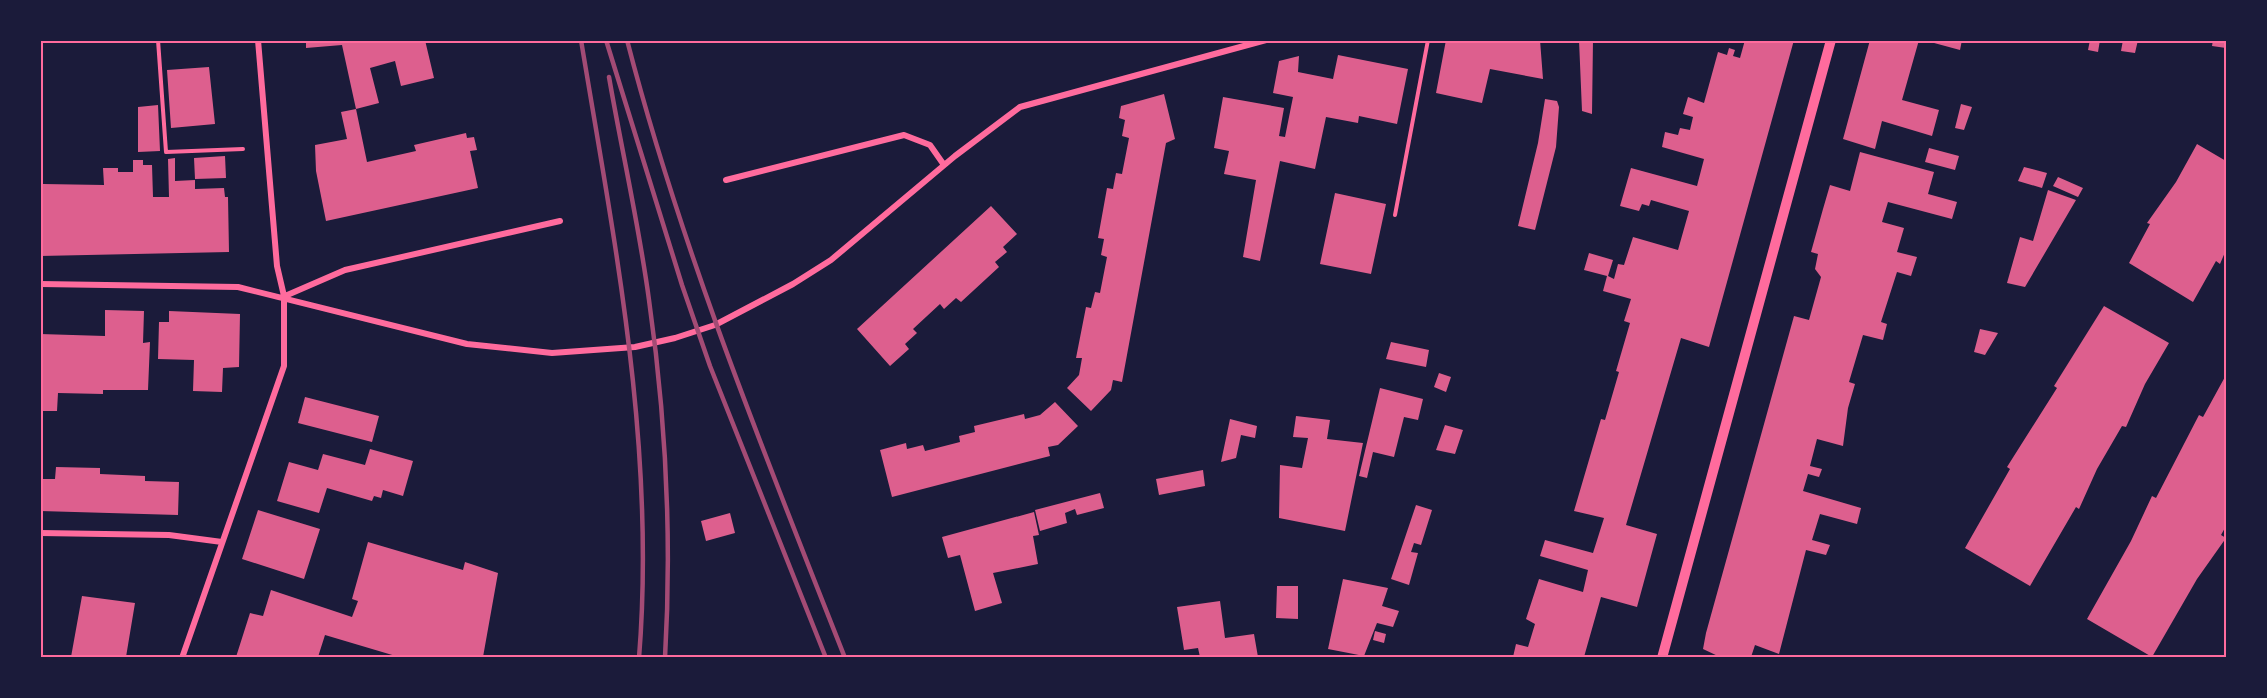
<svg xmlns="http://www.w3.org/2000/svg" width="2267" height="698" viewBox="0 0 2267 698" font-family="Arial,sans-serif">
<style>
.building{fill:#dd5f8e}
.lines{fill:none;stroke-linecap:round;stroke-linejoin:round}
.path{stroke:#ff6b9d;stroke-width:4}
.minor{stroke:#ff6b9d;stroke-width:6}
.tertiary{stroke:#ff6b9d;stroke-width:10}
.rail{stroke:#a44b75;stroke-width:4.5}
.neatline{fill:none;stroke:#ff6b9d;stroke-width:2}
</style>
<rect width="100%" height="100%" fill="#1b1b3a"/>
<!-- building -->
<path class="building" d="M306,40h119l9,38 -33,8 -6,-25 -25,7 9,35 -23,6 -14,-64 -36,3z
M1446,40h94l3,39 -53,-10 -8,34 -46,-10z
M1579,40h14l-1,74 -10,-3z
M1745,40h49l-85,307 -28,-9 -55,187 31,9 -20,73 -36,-10 -17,60h-71l3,-13 12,3 7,-23 -9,-5 13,-40 44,13 5,-22 -48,-14 5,-16 48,13 11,-35 -30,-7 27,-92 4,1 14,-48 -3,-1 14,-48 -6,-2 7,-22 -28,-8 4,-15 -23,-6 5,-17 24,7 -5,16 6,3 4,-15 6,1 9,-28 45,13 11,-39 -38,-11 -2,6 -7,-2 -3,7 -19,-5 11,-38 66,18 7,-27 -42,-12 3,-15 13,3 2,-7 10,2 3,-13 -10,-3 5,-17 16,6 14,-51 9,3 2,-7 6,2 -2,6 7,2z
M1870,40h49l-17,60 37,10 -7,26 -50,-15 -7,28 -32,-10z
M1923,40h39l-2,10z
M2090,40h10l-2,12 -10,-2z
M2123,40h15l-3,13 -14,-2z
M2213,40h13v8l-14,-2z
M1338,55l70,14 -11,55 -38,-8 -1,7 -32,-6 -11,52 -35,-8 -20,100 -17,-4 13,-77 -32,-6 5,-23 -15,-3 9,-51 61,11 -5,28 6,1 8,-40 -20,-4 6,-32 20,-5 -1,16 35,7z
M209,67l6,57 -44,4 -4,-58z
M1164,94l11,45 -9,4 -44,239 -9,-2 -2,10 -20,21 -24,-23 12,-13 3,-17h-6l10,-51 5,1 4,-16 5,1 7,-36 -6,-2 3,-16 -6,-1 9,-50 6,1 3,-16 6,1 7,-36 -7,-2 3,-16 -6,-2 2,-12z
M1545,99l12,2 2,6 -3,40 -21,83 -17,-4 20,-83z
M1961,104l11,3 -8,23 -9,-2z
M158,105l2,46 -22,1v-45z
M356,109l11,53 49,-11 -2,-6 52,-12 1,5 7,-1 3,13 -7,1 8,37 -152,33 -10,-50 -1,-26 32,-6 -6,-27z
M2197,144l29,17v89l-6,14 -4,-3 -23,41 -64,-39 21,-39 -3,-1 29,-41z
M1929,148l30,8 -4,14 -30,-8z
M1860,152l74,20 -6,22 29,8 -5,17 -64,-17 -6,20 22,6 -7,24 20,5 -6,19 -14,-4 -16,50 6,2 -4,16 -20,-5 -14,47 6,2 -7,24 -5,38 -26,-7 -7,27 12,3 -3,8 -11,-3 -5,17 58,17 -4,16 -37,-10 -8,26 18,5 -4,10 -20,-5 -27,104 -24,-9 -4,12h-31l-17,-8 3,-16 88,-317 15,4 5,-18 7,-25 -6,-8 3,-15 -7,-2 12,-43 7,-24 20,6z
M225,156l1,22 -31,1 -1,-21z
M175,158v23l20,-1v9l29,-1 1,9h3l1,55 -189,4v-78h3v6l61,1 -1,-17h15v4h15v-12h10v5h9l1,32h16l-1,-38z
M2024,167l23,6 -5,15 -24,-7z
M2058,177l25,11 -5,9 -25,-11z
M2048,190l28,10 -51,87 -18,-4 13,-46 13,4z
M1335,193l51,11 -15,70 -51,-10z
M991,206l26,28 -14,13 4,5 -12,10 4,5 -38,35 -5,-4 -12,11 -4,-5 -27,25 4,4 -12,11 4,5 -19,17 -33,-37z
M2104,306l65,37 -24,41 -19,43 -4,-1 -25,43 -18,40 -3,-2 -46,79 -65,-38 45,-79 -3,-2 50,-79 -3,-2z
M105,310l39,1 -1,32 7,-1 -2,48h-45v4l-45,-1 -1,18h-17v-77l65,2z
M169,311l71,3 -1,53 -16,1 -1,24 -29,-1 1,-31 -36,-1 1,-37h10z
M1980,329l18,4 -13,22 -11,-3z
M1391,342l38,8 -3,17 -40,-8z
M1439,373l12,4 -5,15 -12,-5z
M2226,375v151l-5,9 5,3 -29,41 -45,78 -65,-38 44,-78 21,-45 4,2 43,-83 4,2z
M1380,388l43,11 -5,21 -14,-3 -10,40 -21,-5 -6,26 -8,-2z
M305,397l74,19 -7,26 -74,-19z
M1055,402l23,24 -20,19 -10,2 2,9 -158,41 -12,-47 26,-7 1,6 16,-4 2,6 35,-9 -1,-6 16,-4 -1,-6 50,-12 1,5 15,-4z
M1296,416l34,4 -3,19 36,4 -18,88 -66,-13 1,-53 22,3 6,-30 -15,-1z
M1230,419l27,7 -2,12 -14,-3 -5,23 -15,4z
M1445,425l18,5 -8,24 -19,-4z
M370,449l43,12 -10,35 -20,-6 -2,8 -7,-2 -2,5 -45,-13 -8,25 -42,-12 12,-39 29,8 5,-16 42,11z
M56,467l44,1v6l45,2v5l34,1 -1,33 -138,-4v-32h15z
M1203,470l2,16 -46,9 -3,-16z
M1100,493l4,15 -27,7 -2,-6 -10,4 2,10 -27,8 -5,-21z
M1416,505l16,5 -11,35 -7,-2 -3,9 7,1 -9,32 -18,-6z
M258,510l62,19 -16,50 -62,-20z
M1034,512l5,23 -6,1 5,28 -45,9 9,30 -27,8 -15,-56 -12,3 -6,-21z
M730,513l5,20 -29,8 -5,-20z
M368,542l95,28 2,-8 33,11 -15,84h-84l-74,-22 -7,22h-82l14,-44 13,3 8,-26 81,27 6,-16 -6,-2z
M1343,579l45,9 -6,18 17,5 -6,16 -16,-4 -13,33 -36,-7z
M1277,586h21v33l-22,-1z
M82,596l53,7 -9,54h-55z
M1220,601l5,37 29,-4 4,23h-58l-2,-9 -14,2 -7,-43z
M1375,631l11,3 -2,9 -11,-3z"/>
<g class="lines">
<!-- path -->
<path class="path" d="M158,40l8,112 77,-3
M1395,215l33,-175"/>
<!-- minor -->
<path class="minor" d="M726,180l178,-45 26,10 14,20
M40,284l198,3 229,57 85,9 83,-6 40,-9 40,-13 78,-41 38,-24 124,-104 65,-49 246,-67
M285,296l60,-26 215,-49
M40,533l129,2 53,7
M182,658l102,-292v-70l-7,-30 -19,-226"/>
<!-- tertiary -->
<path class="tertiary" d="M1662,658l169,-618"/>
<!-- rail -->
<path class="rail" d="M581,40c34,205 75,409 58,618
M606,40l76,245 28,81 116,292
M627,40c55,212 138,415 218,618
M609,77c13,75 30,148 40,223 17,119 23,238 16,358"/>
</g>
<!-- border -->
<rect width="2267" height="698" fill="none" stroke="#1b1b3a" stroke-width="84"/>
<rect x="42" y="42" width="2183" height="614" class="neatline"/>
</svg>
